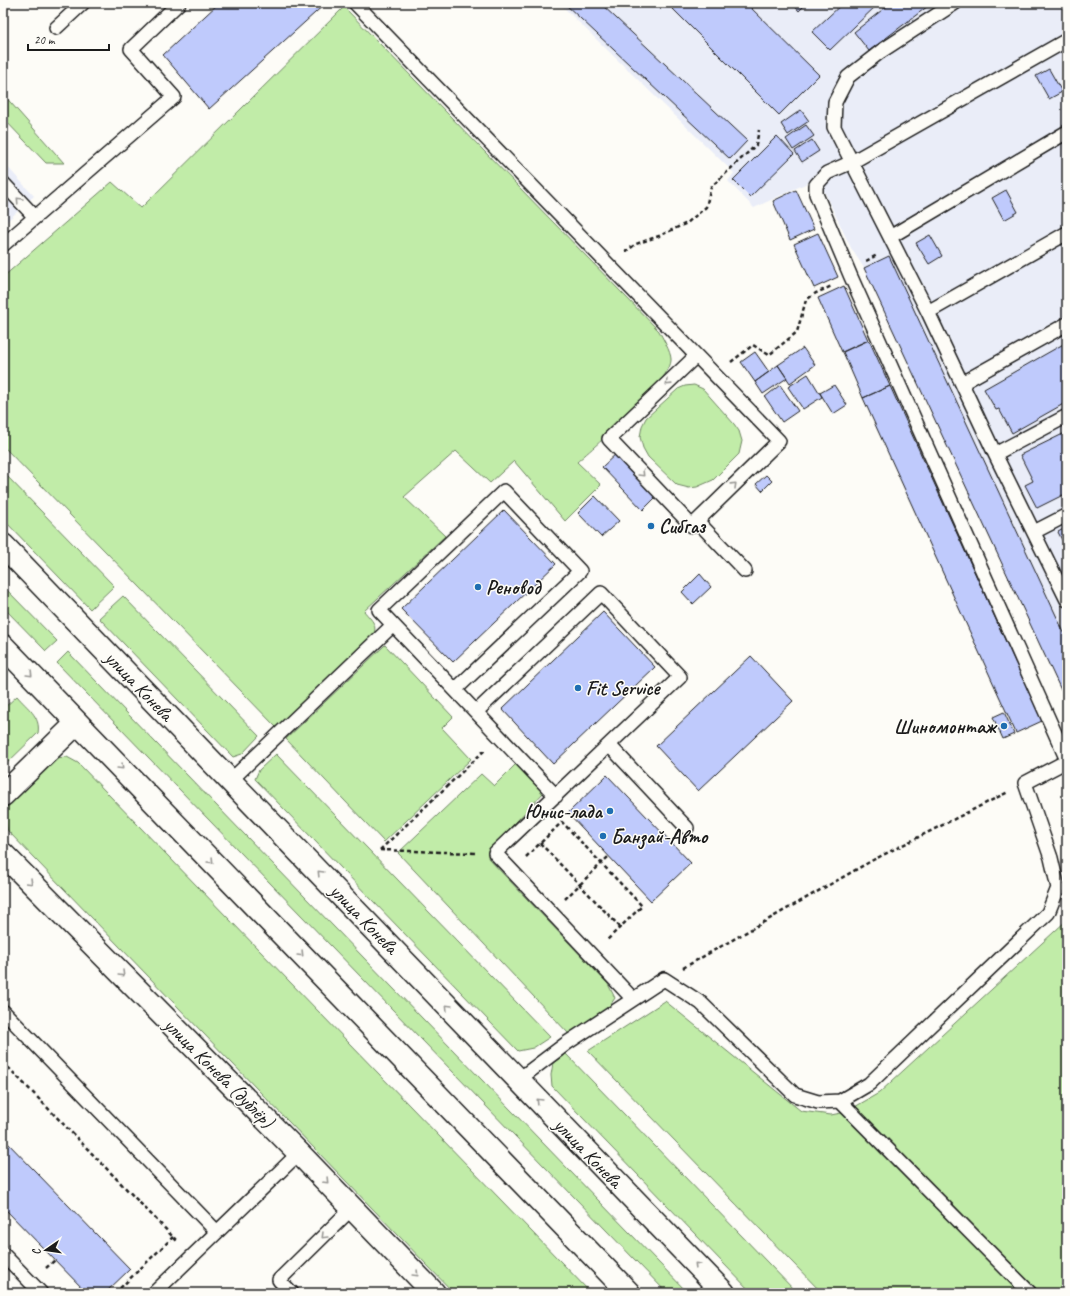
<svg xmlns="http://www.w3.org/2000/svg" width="1070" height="1296" viewBox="0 0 1070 1296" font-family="Caveat,sans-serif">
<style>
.built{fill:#eaedf8}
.green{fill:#c1eca8;stroke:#6e8462}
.building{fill:#bfcafc;stroke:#1c1c1c}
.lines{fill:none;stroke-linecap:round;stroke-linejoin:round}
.service-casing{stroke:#1c1c1c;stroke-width:16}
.minor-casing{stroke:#1c1c1c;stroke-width:25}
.secondary-casing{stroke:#1c1c1c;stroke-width:25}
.primary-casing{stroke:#1c1c1c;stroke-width:25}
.path{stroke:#1c1c1c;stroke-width:2.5;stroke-dasharray:4 3;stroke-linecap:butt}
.service{stroke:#fdfcf7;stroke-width:13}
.minor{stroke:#fdfcf7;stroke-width:22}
.secondary{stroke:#fdfcf7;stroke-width:22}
.primary{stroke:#fdfcf7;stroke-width:22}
.oneway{stroke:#989794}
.poi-dot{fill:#1f6fb2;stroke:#fdfcf7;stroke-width:1.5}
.labels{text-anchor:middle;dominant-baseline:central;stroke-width:3;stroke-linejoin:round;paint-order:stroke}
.poi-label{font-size:20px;font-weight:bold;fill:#1c1c1c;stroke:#fdfcf7;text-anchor:start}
.street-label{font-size:20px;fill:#1c1c1c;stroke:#fdfcf7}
</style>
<rect width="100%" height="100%" fill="#fdfcf7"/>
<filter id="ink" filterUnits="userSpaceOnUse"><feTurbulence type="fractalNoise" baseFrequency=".025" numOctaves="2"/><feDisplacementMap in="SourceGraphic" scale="8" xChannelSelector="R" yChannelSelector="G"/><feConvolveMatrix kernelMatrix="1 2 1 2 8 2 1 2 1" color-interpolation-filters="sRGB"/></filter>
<g filter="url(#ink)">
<!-- built -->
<path class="built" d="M559,3h508v700l-203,-435 -13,-20 -33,-70 -64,30 -26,-27 6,-8z
M3,162l31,34 -31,29z"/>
<!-- green -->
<path class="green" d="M344,7l315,324c3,6 12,21 12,28 2,21 -76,87 -94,103l24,23 -36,36 -51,-60 -24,22 -34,-32 -52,46 41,39 -81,75c8,10 15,14 8,27l-96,89 -273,-281v-169l109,-95 29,26z
M3,94l61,69h-18l-43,-45z
M694,385l9,4 31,35 5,7 3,10 -3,13 -26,26 -16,7 -8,1 -12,-3 -29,-28 -5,-9 -3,-11 2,-11 4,-8 32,-29 7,-3z
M3,472l111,114 -24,23 -87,-90z
M3,586l54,55 -11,10 -43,-44z
M123,596l136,140 -17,18 -9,3 -134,-139z
M385,645l68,72 -11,11 29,31 -87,83 -98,-103z
M68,652l620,641h-21l-610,-630z
M17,696c10,12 24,20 21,37l-35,34v-58z
M276,754l274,283 -17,11 -15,3 -263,-272 4,-9z
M67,757l11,6 513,530h-137l-446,-462 -4,-13 2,-12 49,-48z
M516,764l28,28 -54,58 -2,8 120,126 7,14 -9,13 -37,23 -171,-181 83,-79 13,12z
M1067,920v373h-245l-234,-242 77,-50 136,110 30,4 15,-3 33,-19z
M566,1054l231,239h-45l-200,-207 -1,-11 2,-12z"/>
<!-- building -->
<path class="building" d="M219,3h107l-117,106 -46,-54z
M564,3h36l147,138 -17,18z
M667,3h79l73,72 -40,40z
M792,3h15l-8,8z
M843,3h36l-49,47 -18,-18z
M891,3h41l-63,48 -15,-19z
M1049,69l13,23 -13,7 -13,-23z
M801,110l8,11 -21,14 -7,-11z
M806,125l8,11 -21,14 -7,-11z
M777,136l17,18 -44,43 -17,-17z
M812,140l7,11 -17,11 -7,-11z
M796,190l18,39 -24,11 -17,-39z
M1006,190l12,22 -14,8 -12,-22z
M818,233l20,44 -24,11 -20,-44z
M930,235l12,21 -13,8 -13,-21z
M889,256l178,383v64l-203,-435z
M844,286l24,54 -26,12 -24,-54z
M869,340l21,46 -27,12 -20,-46z
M1067,342v60l-55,31 -13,-24 -3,1 -12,-21z
M803,348l12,17 -25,18 -12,-18z
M755,352l14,20 -14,10 -14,-20z
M778,365l9,13 -24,16 -8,-12z
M808,374l14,23 -19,12 -15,-22z
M780,385l18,26 -16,11 -17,-25z
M834,385l13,20 -14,9 -13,-21z
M890,386l152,335 -26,12 -153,-335z
M1067,432v61l-30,15 -12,-23 8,-4 -13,-26z
M619,451l40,43 -16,16 -41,-43z
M766,475l6,6 -10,10 -6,-7z
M595,496l24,25 -18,16 -23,-24z
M504,510l52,54 -103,98 -52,-53z
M1067,527v23l-9,-18z
M700,574l11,13 -18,17 -11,-12z
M603,612l52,55 -102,97 -51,-55z
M751,656l42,45 -95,90 -42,-45z
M1004,712l10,22 -11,5 -10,-22z
M607,775l84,88 -40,38 -83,-88z
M3,1138l127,131 -25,24h-18l-84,-86z"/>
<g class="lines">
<defs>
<path id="service" d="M355,3l424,438 -87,85 -83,-87 87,-83
M955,3l-75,49 -32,25 -13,25 -1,25 94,185 67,142 72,146
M56,28l27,-25
M1067,40l-215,122 -25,11 -11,12v9l35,83 216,483
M3,183l32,34
M890,237l177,-105
M3,245l171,-148 -43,-48 48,-46
M928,312l139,-79
M962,383l105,-59
M995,454l72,-38
M697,521l48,50
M1034,532l33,-17
M455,690l125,-119 -76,-80 -125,119c32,34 65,68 97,102
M609,745l78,83
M231,780l162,-155
M556,796l-80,-84 125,-119 79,84 -185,176 138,146
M3,1011l214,221
M518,1080l49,-37 97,-64 37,24 94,92 23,7 22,-1 29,-17 179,-171 10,-25 -7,-30 -26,-75 42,-22
M840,1101l190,192
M3,1254l38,39
M154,1293l145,-140
M292,1293l-13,-13 73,-72"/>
<path id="minor" d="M3,795l74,-72"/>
<path id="secondary" d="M3,854l296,299 135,140"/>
<path id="primary" d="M3,545l721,748
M3,646l626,647"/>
</defs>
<!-- service casing -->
<use href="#service" class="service-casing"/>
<!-- minor casing -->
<use href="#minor" class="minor-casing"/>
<!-- secondary casing -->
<use href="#secondary" class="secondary-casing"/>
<!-- primary casing -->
<use href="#primary" class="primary-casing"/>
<!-- path -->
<path class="path" d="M625,252l11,-8 23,-8 28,-13 19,-16 5,-20 45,-42 3,-15
M866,261l11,-6
M731,362l22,-17 16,10 28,-23 9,-32 10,-7 16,-7
M3,700l5,-5
M540,843l80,84
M380,850l105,-100
M380,850l95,3
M526,857l36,-35 80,84 -36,35
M565,899l44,-43
M683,968l190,-108 135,-68
M3,1062l175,180
M46,1268l9,-8
M115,1293l58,-56"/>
<!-- service -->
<use href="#service" class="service"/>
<!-- minor -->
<use href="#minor" class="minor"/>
<!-- secondary -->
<use href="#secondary" class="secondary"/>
<!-- primary -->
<use href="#primary" class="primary"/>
</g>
<!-- one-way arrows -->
<defs><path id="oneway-chevron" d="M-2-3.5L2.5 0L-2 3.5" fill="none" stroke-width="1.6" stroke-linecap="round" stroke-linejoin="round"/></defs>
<g class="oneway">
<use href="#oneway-chevron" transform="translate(19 200) rotate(-133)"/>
<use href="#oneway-chevron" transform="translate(668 383) rotate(136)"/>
<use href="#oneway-chevron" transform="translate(642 474) rotate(46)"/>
<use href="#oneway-chevron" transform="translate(734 485) rotate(-44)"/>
<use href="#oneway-chevron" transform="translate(30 674) rotate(46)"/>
<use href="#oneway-chevron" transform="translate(121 767) rotate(46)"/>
<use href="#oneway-chevron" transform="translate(211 861) rotate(46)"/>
<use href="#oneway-chevron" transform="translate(320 873) rotate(-134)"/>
<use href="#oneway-chevron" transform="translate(30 882) rotate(45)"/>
<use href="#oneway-chevron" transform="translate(301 954) rotate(46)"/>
<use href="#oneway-chevron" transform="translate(122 974) rotate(45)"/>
<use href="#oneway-chevron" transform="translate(448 1007) rotate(-134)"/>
<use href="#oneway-chevron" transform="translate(539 1101) rotate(-134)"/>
<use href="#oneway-chevron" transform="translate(326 1181) rotate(46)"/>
<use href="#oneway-chevron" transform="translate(324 1236) rotate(135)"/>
<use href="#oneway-chevron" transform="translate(697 1265) rotate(-134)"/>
<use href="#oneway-chevron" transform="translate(416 1274) rotate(46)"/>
</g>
</g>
<!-- markers -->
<g class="poi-dot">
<circle cx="651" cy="526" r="4"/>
<circle cx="478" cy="587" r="4"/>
<circle cx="578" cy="688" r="4"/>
<circle cx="1004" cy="726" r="4"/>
<circle cx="610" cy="811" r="4"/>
<circle cx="603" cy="836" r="4"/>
</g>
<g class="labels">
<!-- poi labels -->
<g class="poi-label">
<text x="659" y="526">Сибгаз</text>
<text x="486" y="587">Реновод</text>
<text x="586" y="688">Fit Service</text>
<text x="996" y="726" text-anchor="end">Шиномонтаж</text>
<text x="602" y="811" text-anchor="end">Юнис-лада</text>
<text x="611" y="836">Банзай-Авто</text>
</g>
<!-- street labels -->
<g class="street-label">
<text transform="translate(139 686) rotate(46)">улица Конева</text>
<text transform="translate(364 919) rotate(46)">улица Конева</text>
<text transform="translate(219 1073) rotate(45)">улица Конева (дублёр)</text>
<text transform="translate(588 1153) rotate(46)">улица Конева</text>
</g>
</g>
<!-- margin -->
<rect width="1070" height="1296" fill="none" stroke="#fdfcf7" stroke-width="16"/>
<rect x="8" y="8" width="1054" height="1280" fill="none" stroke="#1c1c1c" stroke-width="1.5" filter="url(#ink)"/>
<!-- north arrow -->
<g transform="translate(46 1250) rotate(257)" stroke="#fdfcf7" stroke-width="3" paint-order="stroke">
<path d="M0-3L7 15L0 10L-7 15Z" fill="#1c1c1c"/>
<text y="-6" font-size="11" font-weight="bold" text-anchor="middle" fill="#1c1c1c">С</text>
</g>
<!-- scale -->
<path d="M28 44v6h81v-6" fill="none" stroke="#1c1c1c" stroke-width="2"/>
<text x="34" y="44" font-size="12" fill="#1c1c1c" stroke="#fdfcf7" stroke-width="3" paint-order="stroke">20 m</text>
</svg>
